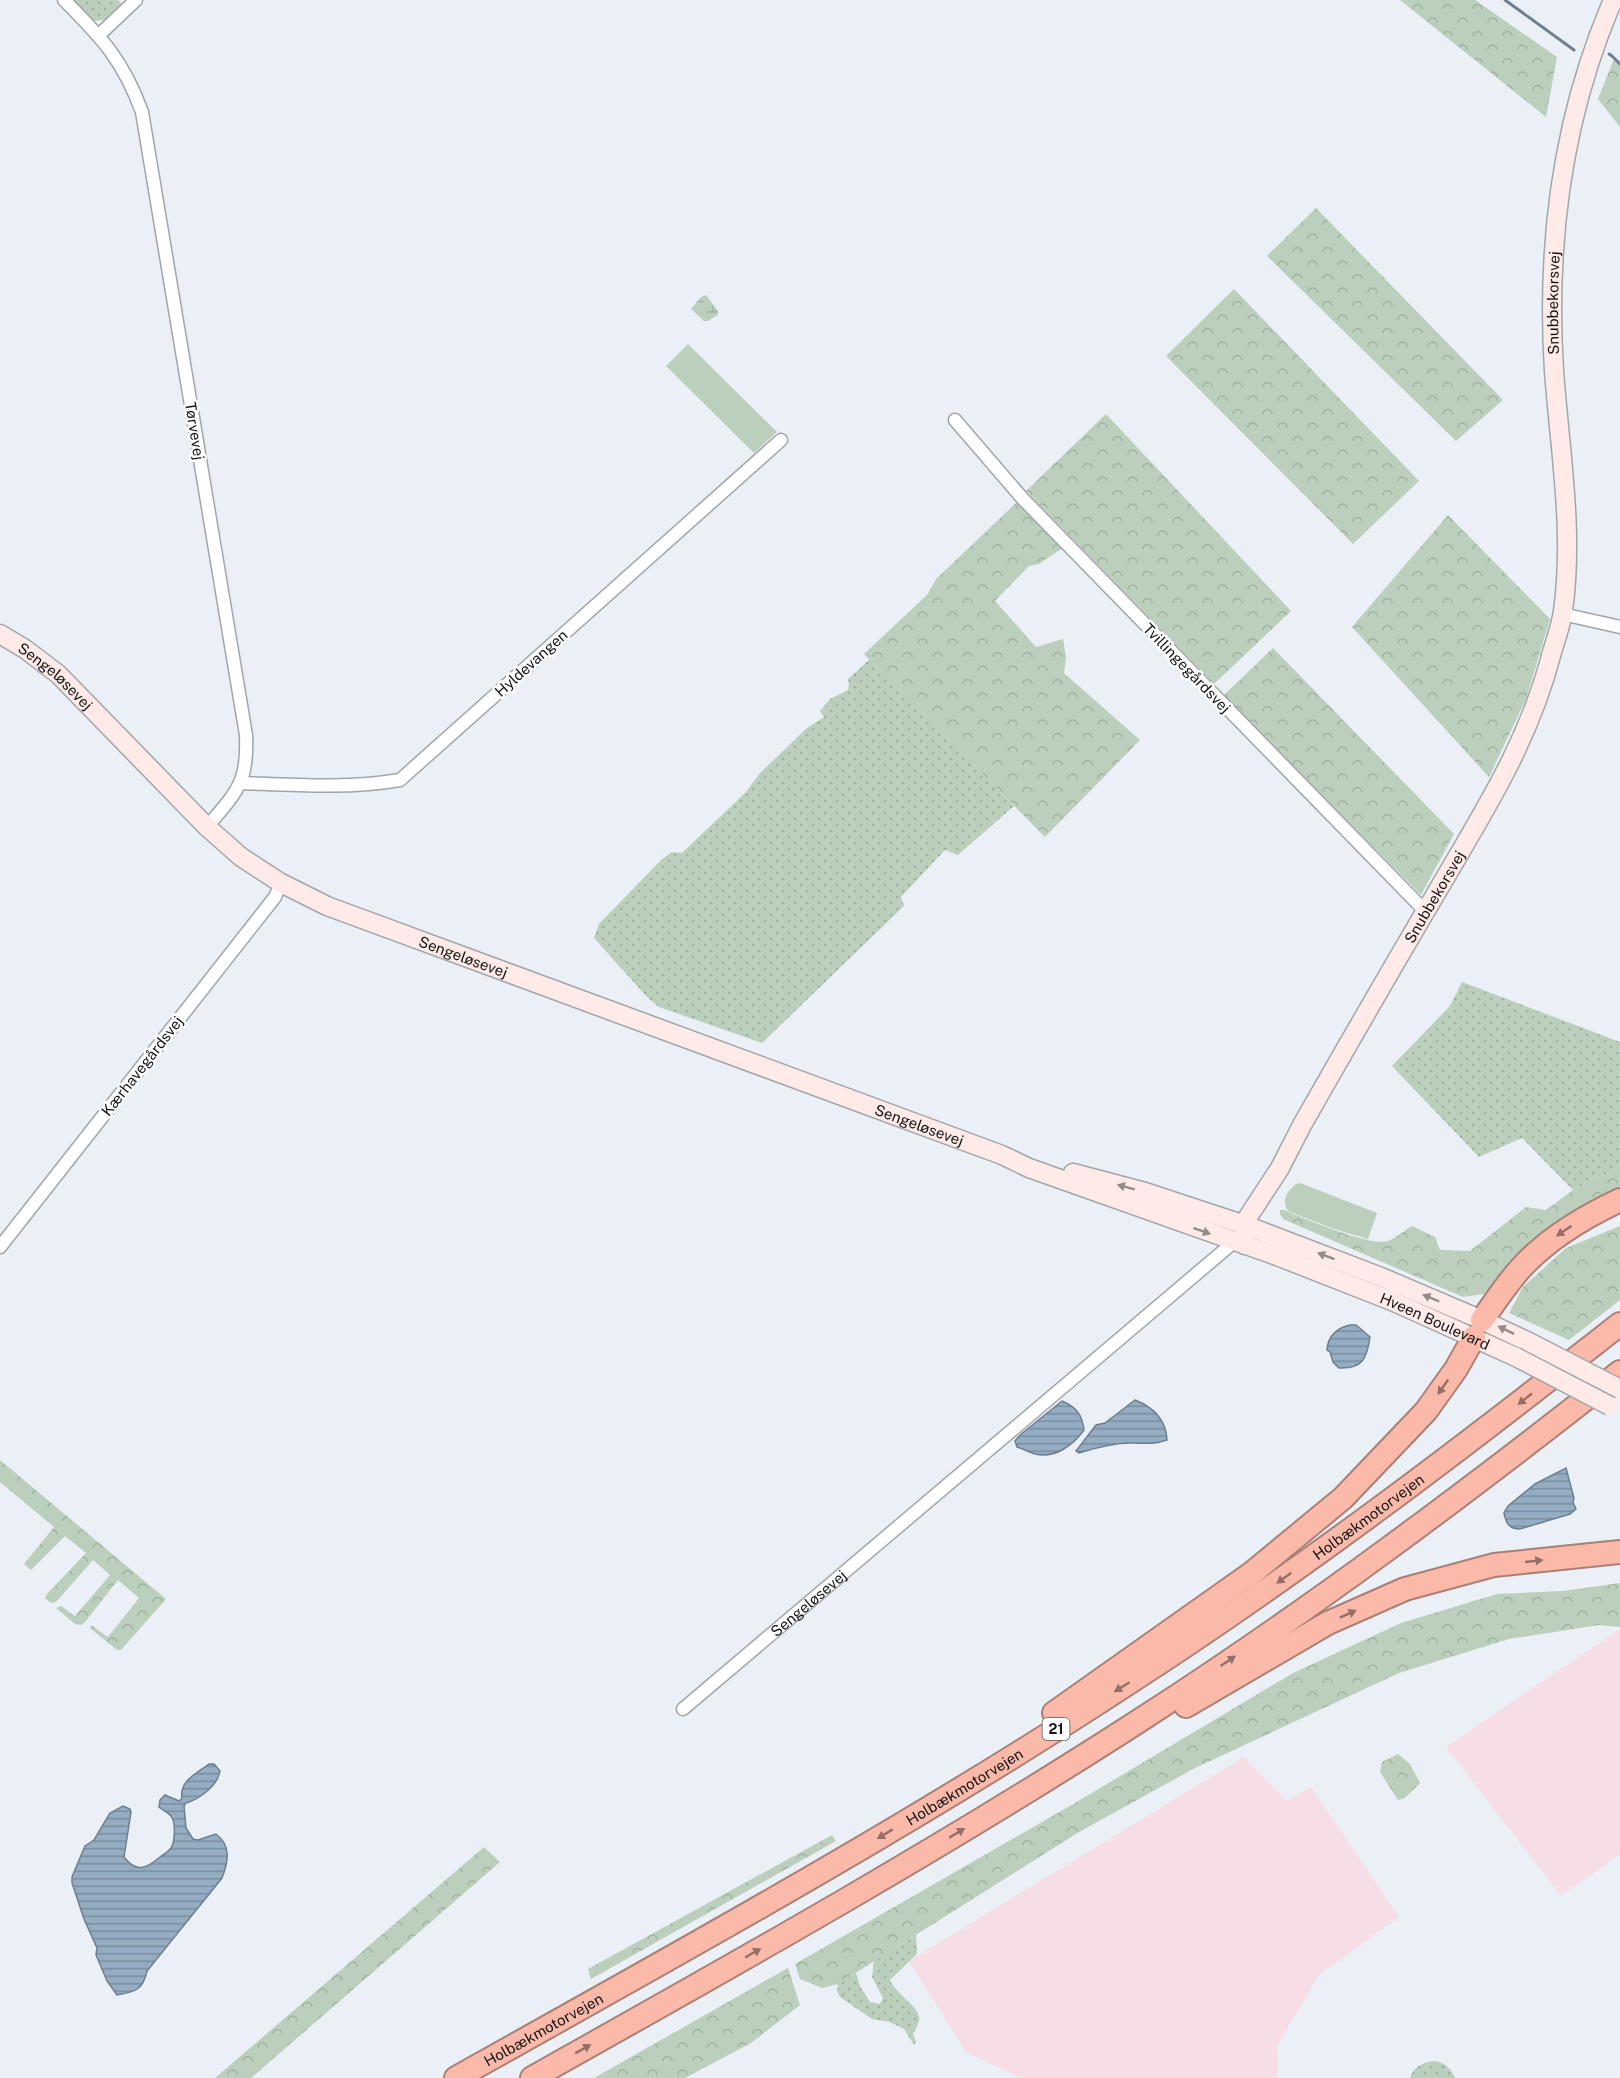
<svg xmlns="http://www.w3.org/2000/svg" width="1620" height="2078" viewBox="0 0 1620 2078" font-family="'Public Sans',sans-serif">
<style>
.industrial{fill:#f7dee6}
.grass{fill:url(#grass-dots)}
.forest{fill:url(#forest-crowns)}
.wetland{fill:url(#wetland-marsh)}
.park{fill:#bbcfbc}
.water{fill:url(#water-rules);stroke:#6e7f8f;stroke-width:1.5}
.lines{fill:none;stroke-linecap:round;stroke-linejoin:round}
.stream{stroke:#6e7f8f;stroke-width:3}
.street-casing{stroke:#a1a6ab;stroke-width:15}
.secondary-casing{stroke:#a1a6ab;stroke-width:21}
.highway-casing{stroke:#aa8076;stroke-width:26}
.street{stroke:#fff;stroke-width:12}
.secondary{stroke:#feeae6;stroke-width:18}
.highway{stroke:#fbb9aa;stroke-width:22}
.secondary-bridge-casing{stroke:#a1a6ab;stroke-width:21;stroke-linecap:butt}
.secondary-bridge{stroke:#feeae6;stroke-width:18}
.oneway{fill:#948a88}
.oneway2{fill:#936f67}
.labels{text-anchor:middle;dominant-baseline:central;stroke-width:5;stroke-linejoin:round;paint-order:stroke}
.shield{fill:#fbfdff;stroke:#595b5c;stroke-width:1.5}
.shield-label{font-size:14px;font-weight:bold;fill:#131516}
.street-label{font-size:15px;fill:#131516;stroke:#fbfdff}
</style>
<defs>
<pattern id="grass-dots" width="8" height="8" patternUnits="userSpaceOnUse" patternTransform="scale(1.5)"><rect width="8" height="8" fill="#bbcfbc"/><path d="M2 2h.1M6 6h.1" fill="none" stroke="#a0b1a1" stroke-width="1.8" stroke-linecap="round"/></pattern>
<pattern id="forest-crowns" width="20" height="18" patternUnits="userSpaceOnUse" patternTransform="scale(1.5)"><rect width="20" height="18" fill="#bbcfbc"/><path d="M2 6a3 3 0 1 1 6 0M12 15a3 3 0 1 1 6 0" fill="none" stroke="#a0b1a1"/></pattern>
<pattern id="wetland-marsh" width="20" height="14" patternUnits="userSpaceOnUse" patternTransform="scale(1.5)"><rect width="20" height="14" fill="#bbcfbc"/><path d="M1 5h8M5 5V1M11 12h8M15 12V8" fill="none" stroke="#a0b1a1"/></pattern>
<pattern id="water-rules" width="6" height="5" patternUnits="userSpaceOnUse" patternTransform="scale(1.5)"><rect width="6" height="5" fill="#95adc3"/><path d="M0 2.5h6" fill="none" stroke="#788c9d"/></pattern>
</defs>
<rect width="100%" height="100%" fill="#eaf0f5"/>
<!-- industrial -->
<path class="industrial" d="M1620,1629v225l-59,42 -115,-149z
M1244,1757l43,44 24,-14 88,130 -80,58 -42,71 1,32h-257l-55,-26 -57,-91z"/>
<!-- grass -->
<path class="grass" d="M69,0h49l8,7 -22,13 -12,1z
M870,659l144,147 -56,49 -13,-5 -44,47 3,9 -142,137 -103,-36 -11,-9 -54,-60 5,-14 62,-64 11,-8 10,1 64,-61 14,-19 47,-45 17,-11 -4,-6 10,-12 18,-9 1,-6 -1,-5z
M1462,982l158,60v125l-47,23 -51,-52 -43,19 -87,-91 58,-60z
M916,1935l1,19 -27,26c6,15 31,27 29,40 0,4 -4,10 -6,14l3,8 -2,3 -10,-16 -14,-7 -18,-3 -32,-22 -3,-6 1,-7 18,-11 4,13 10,16 10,2 3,-6 -11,-21 2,-16z
M1434,2061c10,1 18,8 21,17h-45c3,-11 14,-16 24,-17z"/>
<!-- forest -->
<path class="forest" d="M1400,0h75l82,57 -11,60z
M1614,59l6,6v62l-22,-28z
M1316,208l187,192 -47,41 -189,-185z
M1234,289l185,192 -66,63 -187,-188z
M1106,414l185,197 -77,73 -188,-193z
M1018,501l46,46 -25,17 -10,2 -34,35 41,46 27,-8 3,18 -2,16 76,67 -95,97 -181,-183 63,-59 9,-16z
M1448,515l102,104 -24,80 -37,78 -137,-150z
M1273,648l181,186 -33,61 -198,-199z
M1620,1167v21l-64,35 -33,29 -39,42 -21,3 -180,-78 -3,-5v-4h4c20,8 86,37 104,31 8,-3 17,-11 24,-15l23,11 5,13 30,1 56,-44 20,3 27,-20z
M1620,1226v74l-51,40 -60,-27 14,-26 43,-39z
M0,1460l166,139 -45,51h-4l-27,-22 1,-3 17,12 31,-39 -21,-18 -33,42 -4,3 -6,-1 -19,-16 5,-2 14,10 35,-41 -17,-15 -37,42 -5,1 -6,-5 2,-4 39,-41 -21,-17 -34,34 -7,-6 30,-37 -54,-45z
M1620,1583v44l-21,-2 -90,14 -110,34 -204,95 -116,64 -241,152 -16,4 -22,-9 -5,-15 280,-161 218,-130 108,-50 96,-29 66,-3z
M1398,1754l12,10 10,19 -15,15 -7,2 -18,-28 2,-10z
M832,1835l4,6 -245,138 -3,-10z
M484,1847l16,15 -249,216h-36z
M788,1968l12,37 -49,38 -66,35h-91z"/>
<!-- wetland -->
<path class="wetland" d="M706,295l12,16v4l-10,6h-4l-13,-12 10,-12z"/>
<!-- park -->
<path class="park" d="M688,344l89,88 -23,21 -88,-87z
M1300,1183l77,30 -9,26 -34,-10 -46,-18c-7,-10 -1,-20 8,-27z"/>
<!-- water -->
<path class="water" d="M1350,1325h6l14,12c-3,21 -7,32 -31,31l-6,-6 -3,-10 -3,-2c1,-14 10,-22 23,-25z
M1135,1400c18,7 31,20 32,40 -15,5 -22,3 -37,3 -18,0 -35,5 -51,10l-3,-2 20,-26 9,-2z
M1062,1401c14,6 20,13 22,29 -11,15 -29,29 -49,24 -6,-2 -12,-5 -18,-7l-2,-6 5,-6z
M1566,1468l8,30 -1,4 3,7 -6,5 -50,15c-11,0 -14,-6 -16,-16l4,-7 27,-22z
M209,1764h5l6,7c-2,14 -20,28 -34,32l-2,3 2,22 7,11 5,1 18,-6c16,12 12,28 6,44l-75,93c-4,19 -12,21 -30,24l-10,-14 -11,-26 1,-7 -13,-29 -12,-36v-6l13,-31 9,-6 16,-27 13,-7 7,3 1,3 -7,45c12,16 22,12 36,0 3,-2 8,-5 11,-9 4,-6 5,-26 0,-32 -3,-4 -9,-6 -12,-9l1,-7 5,-5 14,6 3,-3c-3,-17 15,-25 27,-34z"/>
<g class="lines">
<!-- stream -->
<path class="stream" d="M1505,0l69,50
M1609,54l3,2 8,8"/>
<defs>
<g id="street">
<path d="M64,0c38,38 59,60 78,112l104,623c2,49 -9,56 -39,92"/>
<path d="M99,35l37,-35"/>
<path d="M955,420l68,79 402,412"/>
<path d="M1562,614l58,13"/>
<path d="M241,783c53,2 107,6 159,-3l381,-340"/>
<path d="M0,1247l275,-350 6,-14"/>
<path id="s1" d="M683,1709l551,-467"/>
</g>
<g id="secondary">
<path id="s2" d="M0,634l25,15 33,25 149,153 34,30 40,26 46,23 675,249 27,13 248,88 115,45 124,56"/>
<path d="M1073,1173l72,19 100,33 136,52 101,43 47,22"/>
<path id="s3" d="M1245,1245v-20l3,-8 32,-49 22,-43c45,-79 90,-157 136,-235 46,-79 91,-148 114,-238 4,-13 9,-27 11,-41 11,-80 -3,-159 -9,-240 -8,-127 8,-253 59,-371"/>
</g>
<g id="highway">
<path d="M1482,1320c13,-18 25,-37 39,-52 27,-30 63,-51 99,-68"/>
<path d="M1186,1706l142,-83 77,-34 89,-24 126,-13"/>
<path d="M1054,1713l198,-140 91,-75 83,-87 30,-42 18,-32"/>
<path id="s4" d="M456,2078c227,-127 456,-253 674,-396 170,-110 331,-233 490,-358"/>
<path d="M532,2078c207,-116 414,-232 613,-361 164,-106 321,-224 475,-345"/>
</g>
</defs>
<!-- street casing -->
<use href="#street" class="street-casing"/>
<!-- secondary casing -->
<use href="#secondary" class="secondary-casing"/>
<!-- highway casing -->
<use href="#highway" class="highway-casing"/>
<!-- street -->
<use href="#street" class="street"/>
<!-- secondary -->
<use href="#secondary" class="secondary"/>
<!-- highway -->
<use href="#highway" class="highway"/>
<defs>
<path id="secondary-bridge" d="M1529,1342l91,47
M1516,1357l94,49"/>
</defs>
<!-- secondary-bridge casing -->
<use href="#secondary-bridge" class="secondary-bridge-casing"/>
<!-- secondary-bridge -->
<use href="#secondary-bridge" class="secondary-bridge"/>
</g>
<!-- one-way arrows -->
<defs><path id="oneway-solid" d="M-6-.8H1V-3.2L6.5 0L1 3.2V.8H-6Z" transform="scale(1.5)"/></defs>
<g class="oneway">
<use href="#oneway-solid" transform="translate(1126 1187) rotate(-165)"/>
<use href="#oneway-solid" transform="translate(1202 1231) rotate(19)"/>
<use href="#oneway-solid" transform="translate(1326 1256) rotate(-159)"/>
<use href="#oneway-solid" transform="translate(1431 1298) rotate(-157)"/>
<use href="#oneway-solid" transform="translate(1506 1330) rotate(-154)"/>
</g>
<g class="oneway2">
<use href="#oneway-solid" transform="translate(1564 1231) rotate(146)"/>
<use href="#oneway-solid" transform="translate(1443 1387) rotate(125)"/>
<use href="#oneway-solid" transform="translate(1525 1399) rotate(142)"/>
<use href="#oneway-solid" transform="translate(1534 1561) rotate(-6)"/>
<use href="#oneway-solid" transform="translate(1284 1578) rotate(144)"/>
<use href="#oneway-solid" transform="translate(1348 1614) rotate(-24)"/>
<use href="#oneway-solid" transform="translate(1228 1661) rotate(-34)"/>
<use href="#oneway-solid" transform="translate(1122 1687) rotate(148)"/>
<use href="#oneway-solid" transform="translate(957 1833) rotate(-31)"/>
<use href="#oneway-solid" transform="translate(885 1834) rotate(149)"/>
<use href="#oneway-solid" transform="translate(753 1953) rotate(-30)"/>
<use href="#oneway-solid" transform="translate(583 2049) rotate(-29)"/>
</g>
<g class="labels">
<!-- shield labels -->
<rect class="shield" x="1042.5" y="1718" width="27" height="22" rx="4.5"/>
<g class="shield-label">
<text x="1056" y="1729">21</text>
</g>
<!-- street labels -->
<g class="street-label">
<text stroke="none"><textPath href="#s3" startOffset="1023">Snubbekorsvej</textPath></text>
<text transform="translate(195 431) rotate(81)">Tørvevej</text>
<text transform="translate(531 663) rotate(-42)">Hyldevangen</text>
<text transform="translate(1187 668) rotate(46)">Tvillingegårdsvej</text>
<text stroke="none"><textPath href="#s2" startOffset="70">Sengeløsevej</textPath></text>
<text stroke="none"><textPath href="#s3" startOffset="399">Snubbekorsvej</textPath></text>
<text stroke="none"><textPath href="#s2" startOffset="574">Sengeløsevej</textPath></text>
<text transform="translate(142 1066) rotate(-52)">Kærhavegårdsvej</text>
<text stroke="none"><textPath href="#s2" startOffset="1060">Sengeløsevej</textPath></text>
<text stroke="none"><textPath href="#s2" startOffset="1612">Hveen Boulevard</textPath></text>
<text stroke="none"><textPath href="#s4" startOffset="1072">Holbækmotorvejen</textPath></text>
<text stroke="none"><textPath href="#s1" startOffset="164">Sengeløsevej</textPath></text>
<text stroke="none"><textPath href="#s4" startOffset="586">Holbækmotorvejen</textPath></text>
<text stroke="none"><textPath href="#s4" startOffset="100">Holbækmotorvejen</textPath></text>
</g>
</g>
</svg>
